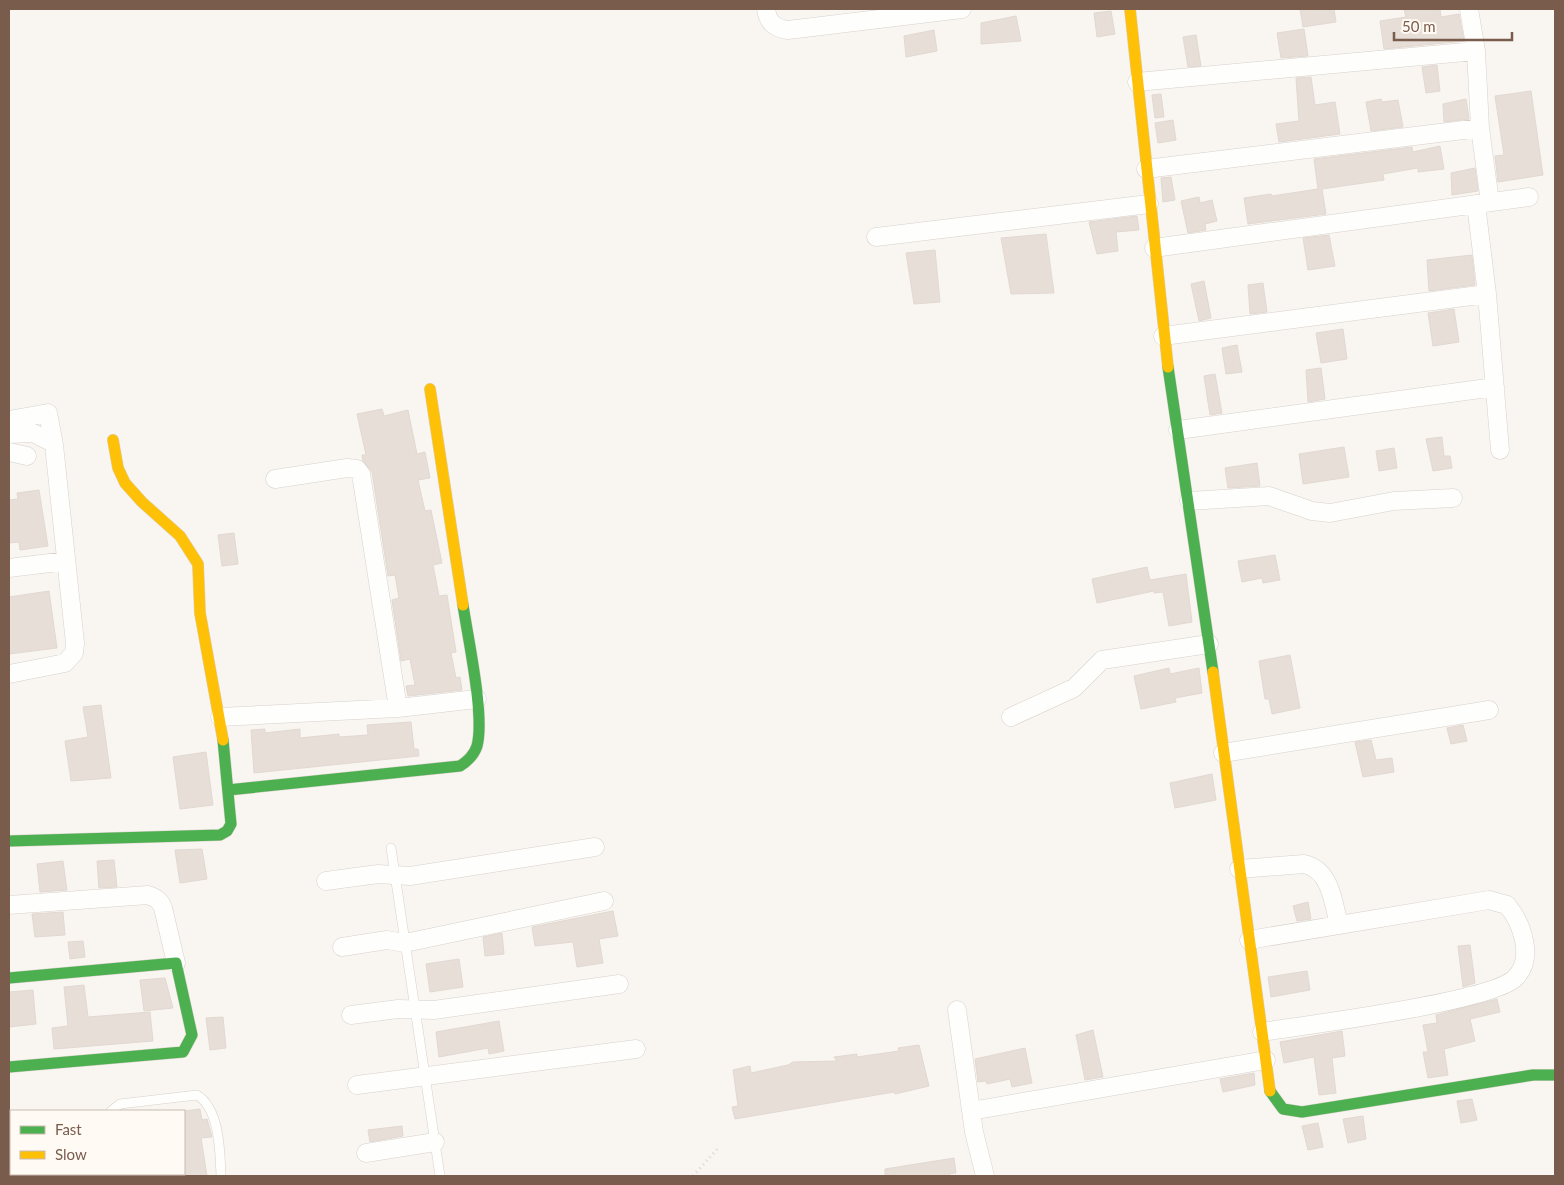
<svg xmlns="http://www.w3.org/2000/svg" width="1564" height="1185" viewBox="0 0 1564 1185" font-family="Lato,sans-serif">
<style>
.building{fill:#e6ded7;stroke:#e2d8d2}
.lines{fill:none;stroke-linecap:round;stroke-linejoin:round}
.lane-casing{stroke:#d7d1cb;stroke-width:10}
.street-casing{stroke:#d7d1cb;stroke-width:19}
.fast-casing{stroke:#d9d2cb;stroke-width:12}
.slow-casing{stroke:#d9d2cb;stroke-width:12}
.path{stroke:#dcd5d0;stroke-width:3;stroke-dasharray:1 4;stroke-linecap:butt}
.lane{stroke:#fefefd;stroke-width:9}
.street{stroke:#fefefd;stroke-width:18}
.fast{stroke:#4caf50;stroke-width:11}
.slow{stroke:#ffc107;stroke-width:11}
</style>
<rect width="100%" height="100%" fill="#f9f5f0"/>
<!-- building -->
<path class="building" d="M1300,9h34l2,13 -33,5z
M1404,9h36l1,8 18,-3 5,27 -80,8 -4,-28 26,-4z
M1111,11l4,23 -18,3 -3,-24z
M1016,16l5,25 -40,3v-21z
M1304,29l4,27 -27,2 -4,-25z
M934,30l3,21 -31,6 -2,-21z
M1196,35l5,31 -13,1 -5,-30z
M1437,65l3,26 -14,2 -4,-26z
M1311,77l4,28 20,-3 5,32 -61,8 -3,-18 23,-3 -3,-43z
M1531,91l12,84 -45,7 -3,-26 9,-1 -9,-59z
M1161,94l3,23 -9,1 -3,-23z
M1381,99l1,3 16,-2 5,27 -32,4 -5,-29z
M1466,99l3,20 -25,3 -1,-18z
M1173,120l3,20 -18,3 -3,-20z
M1440,146l4,23 -26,3v-4l-35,6 1,6 -62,9 4,25 -78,10 -4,-26 27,-4 1,2 46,-7 -4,-30 98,-12 1,5z
M1475,168l3,23 -26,4 -1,-22z
M1171,177l4,23 -12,2 -2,-24z
M1199,197l1,6 12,-3 5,21 -12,3 1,6 -18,3 -7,-32z
M1137,216l2,14 -23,2 2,19 -21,3 -8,-32z
M1046,234l8,59 -43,1 -10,-56z
M1329,235l6,31 -27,4 -5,-32z
M935,250l5,52 -26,2 -8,-51z
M1472,255l3,30 -46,6 -2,-31z
M1204,281l7,37 -12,3 -8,-37z
M1263,283l4,29 -17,2 -2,-29z
M1454,309l5,33 -26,4 -5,-33z
M1343,329l4,30 -26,4 -5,-30z
M1237,345l5,27 -16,2 -4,-26z
M1321,368l4,31 -17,3 -2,-32z
M1215,374l7,39 -12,2 -6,-39z
M382,409l2,7 24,-6 9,44 8,-2 5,26 -12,2 7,31 6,-1 11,53 -9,2 6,31 8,-1 9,57 -5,1 5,25 4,-1 2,13 -54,6 -2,-10 9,-1 -5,-26 -9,2 -9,-61 7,-2 -4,-23 -7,1 -16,-104 -9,-11 -1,-6h4l-9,-41z
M1442,437l2,19h6l2,12 -19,3 -7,-32z
M1344,447l5,30 -46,7 -4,-30z
M1394,448l3,20 -18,3 -3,-20z
M1257,463l3,23 -32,2 -3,-20z
M39,490l9,56 -28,4 -1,-8 -10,1v-43l9,-1 -1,-6z
M234,533l4,31 -16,2 -4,-31z
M1275,555l5,25 -17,3 -1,-5 -20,4 -4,-21z
M1147,567l3,13 36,-6 6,48 -23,4 -6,-34 -9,1v-2l-57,12 -5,-24z
M49,591l8,57 -48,6v-57z
M1290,655l10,53 -28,6 -3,-15h-4l-6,-38z
M1169,668l1,6 29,-6 3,25 -27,5 1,4 -35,7 -7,-33z
M101,705l10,73 -40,3 -6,-40 23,-4 -5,-30z
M411,722l3,27h4l1,7 -165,17 -3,-43 14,-1v4l35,-4v9l39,-4v3l29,-2 -1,-10z
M1463,725l4,16 -16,3 -4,-16z
M1371,740l5,20 16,-2 2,14 -31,5 -8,-35z
M206,752l7,53 -33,4 -7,-52z
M1212,774l4,26 -41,8 -5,-25z
M202,849l5,30 -27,4 -5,-33z
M114,860l3,27 -18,1 -2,-27z
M63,861l4,29 -27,2 -3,-28z
M1308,902l3,17 -14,2 -4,-15z
M613,911l5,25 -19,3 4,24 -26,4 -4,-25 -38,4 -3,-19z
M63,912l2,23 -30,2 -3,-23z
M502,933l2,21 -19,2 -2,-19z
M83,941l2,16 -15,2 -2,-17z
M1470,945l5,38 -12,4 -5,-41z
M459,959l4,28 -33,5 -4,-28z
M1307,971l3,19 -39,7 -3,-20z
M165,978l8,30 -29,3 -4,-31z
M84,985l4,32 62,-5 3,29 -99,8 -2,-21 16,-2 -4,-39z
M33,990l3,34 -27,3v-35z
M1497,999l3,13 -30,7 5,22 -31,8 4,26 -20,3 -5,-26h5l-5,-27 14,-2 -1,-8z
M223,1017l3,31 -16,2 -4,-32z
M499,1021l5,30 -15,3 -1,-6 -49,9 -3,-25z
M1093,1030l10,47 -18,3 -9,-45z
M1342,1031l3,25 -13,2 4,35 -17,2 -5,-38 -30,6 -4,-21z
M919,1045l10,41 -34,8 -1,-2 -159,27 -3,-12 6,-1 -5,-36 17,-4 1,7 37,-8 5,-3 44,-1 -3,-4 23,-3v3l42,-6 -1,-3z
M1025,1048l7,35 -20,4 -2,-8 -23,5 -1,-3 -8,1 -3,-23z
M1254,1073l1,12 -32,7 -3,-13z
M1472,1099l5,21 -16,3 -4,-22z
M200,1109l2,11 5,-1 5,18 -11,1 6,38h-23v-65z
M1363,1116l3,23 -18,4 -5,-24z
M1318,1123l5,24 -15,3 -6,-24z
M402,1126l1,10 -33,6 -2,-12z
M954,1158l2,15 -7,1 1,2h-65v-7z"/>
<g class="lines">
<defs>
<path id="lane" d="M391,848l49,328
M111,1111l9,-7 77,-9c23,14 23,57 24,81
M115,1174v2"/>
<path id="street" d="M766,9c2,14 9,19 22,21l174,-21
M1469,9l7,42 4,77 10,74
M1137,82l339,-31
M1146,169l334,-41
M1476,204l11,90 13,156
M876,237l273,-33
M1154,248l375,-51
M1163,336l324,-42
M9,420l39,-7 6,32 21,198 -1,10 -9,10 -56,11
M1178,430l317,-43
M9,434l24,-1 20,10
M9,452l18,4
M275,479l72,-11 10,1 4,5 37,234
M1189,501l80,-5 43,15 18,2 64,-12 59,-3
M9,568l57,-7
M220,717l178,-9 79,-9
M1011,717l63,-29 28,-28 107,-16
M1223,753l266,-43
M1239,869l65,-5c27,6 29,38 35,61
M326,881l52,-7 32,2 185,-29
M9,905l139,-10c8,3 12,5 15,13l13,55
M1249,940l240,-40 18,5c15,18 28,54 8,73 -24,24 -209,47 -253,54
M342,947l45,-7 18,3 199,-42
M957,1010l17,122 11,44
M351,1015l47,-6 36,1 185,-26
M357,1085l279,-36
M971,1111l295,-51
M366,1153l69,-11"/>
<path id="fast" d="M1168,367l45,305
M228,790l232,-24c8,-5 14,-11 17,-20 8,-30 -9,-107 -14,-141
M9,841l211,-6 7,-4 4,-7 -8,-84
M9,978l167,-15 16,72 -9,17 -174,15
M1270,1091l13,18 19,3 231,-37h22"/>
<path id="slow" d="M1130,9l38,358
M430,389l33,216
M113,440l5,28 7,15 17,19 38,34 18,28 2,49 23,127
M1213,672l57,419"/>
</defs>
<!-- lane casing -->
<use href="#lane" class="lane-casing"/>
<!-- street casing -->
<use href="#street" class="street-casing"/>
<!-- fast casing -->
<use href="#fast" class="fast-casing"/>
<!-- slow casing -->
<use href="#slow" class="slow-casing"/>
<!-- path -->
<path class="path" d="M693,1176l26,-29"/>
<!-- lane -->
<use href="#lane" class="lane"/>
<!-- street -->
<use href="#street" class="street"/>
<!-- fast -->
<use href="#fast" class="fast"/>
<!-- slow -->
<use href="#slow" class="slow"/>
</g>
<!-- border -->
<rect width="1564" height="1185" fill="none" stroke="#7a5c4d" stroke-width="20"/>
<!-- legend -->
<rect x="10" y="1110" width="175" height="65" fill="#fffaf3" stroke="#cabbb1"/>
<rect x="20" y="1126" width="25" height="8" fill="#4caf50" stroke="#cabbb1"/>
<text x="55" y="1135" font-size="15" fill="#7a5c4d">Fast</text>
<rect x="20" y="1151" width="25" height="8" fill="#ffc107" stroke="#cabbb1"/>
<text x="55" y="1160" font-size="15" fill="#7a5c4d">Slow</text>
<!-- scale -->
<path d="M1394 32v8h118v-8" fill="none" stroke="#7a5c4d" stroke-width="2.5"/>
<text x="1402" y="32" font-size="15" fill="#7a5c4d" stroke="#fffaf3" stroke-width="4" paint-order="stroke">50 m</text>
</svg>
